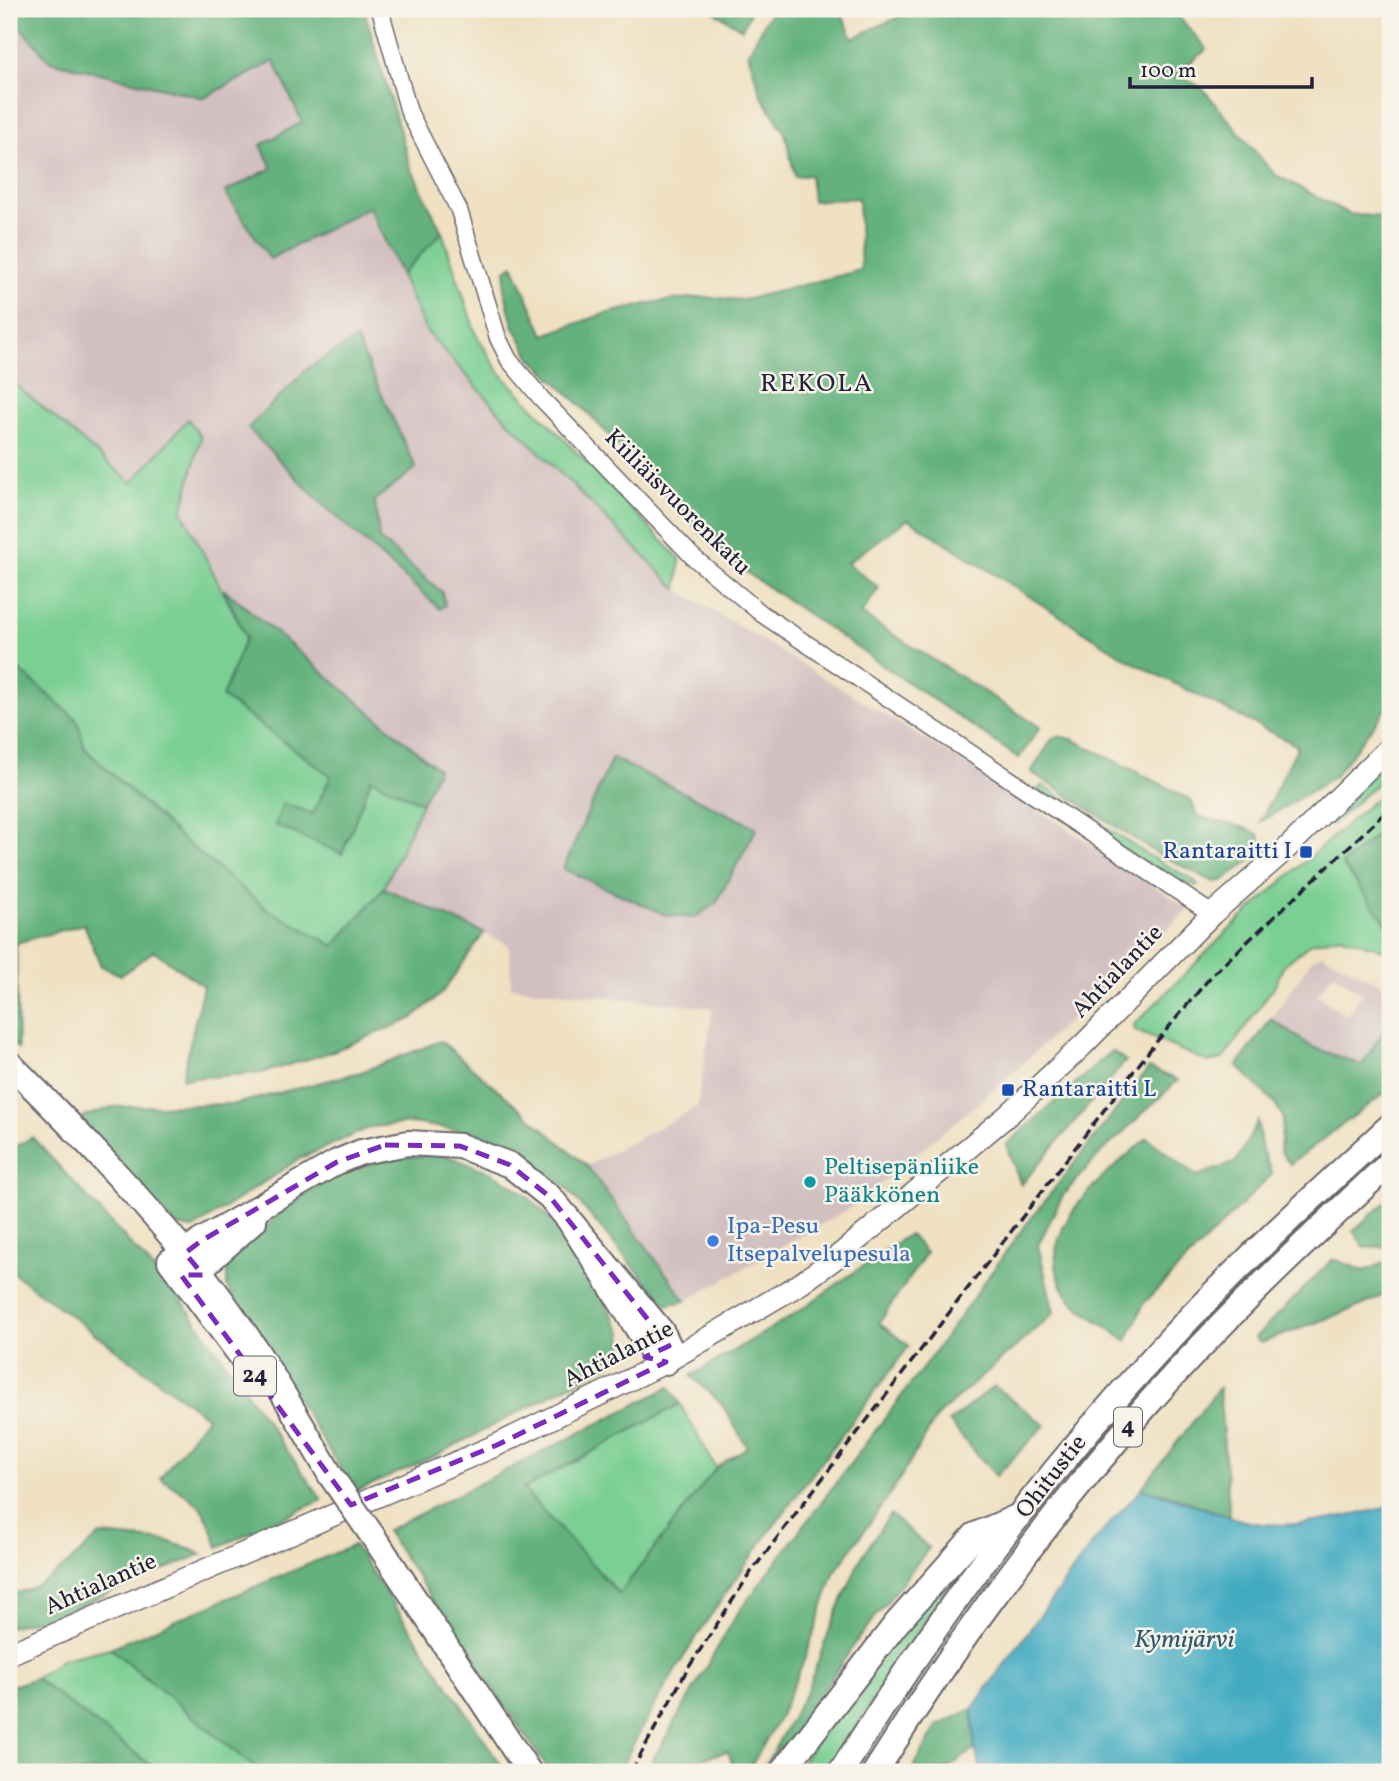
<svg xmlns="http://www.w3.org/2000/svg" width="1399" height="1781" viewBox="0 0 1399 1781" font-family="Vollkorn,serif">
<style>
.industrial{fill:#d2bfc0;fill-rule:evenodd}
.green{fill:#7acf93;stroke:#4e7867;stroke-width:2}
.forest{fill:#63b27d;stroke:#426a5c;stroke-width:2}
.water{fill:#43abc2;stroke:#32667e;stroke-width:2}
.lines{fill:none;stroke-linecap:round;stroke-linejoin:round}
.minor-casing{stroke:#6a656a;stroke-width:19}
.major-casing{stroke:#6a656a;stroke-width:24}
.highway-casing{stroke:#6a656a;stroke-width:28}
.minor{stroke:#fff;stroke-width:16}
.major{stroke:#fff;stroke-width:21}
.highway{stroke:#fff;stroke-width:24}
.rail{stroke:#22223b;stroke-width:3.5;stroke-dasharray:10 5;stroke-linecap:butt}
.highway-bridge-casing{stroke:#6a656a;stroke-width:28;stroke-linecap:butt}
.highway-bridge{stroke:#fff;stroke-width:24}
.marked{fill:none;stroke:#7b2cbf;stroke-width:5;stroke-dasharray:14 9;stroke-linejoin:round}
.transit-dot{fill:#1a4fb4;stroke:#f7f3e8;stroke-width:2.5}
.culture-dot{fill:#0f9aa8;stroke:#f7f3e8;stroke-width:2.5}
.shop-dot{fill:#3f7fe0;stroke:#f7f3e8;stroke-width:2.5}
.labels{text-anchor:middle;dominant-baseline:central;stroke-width:5;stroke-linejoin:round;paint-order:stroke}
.shield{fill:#f7f3e8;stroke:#62616f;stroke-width:2}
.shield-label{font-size:23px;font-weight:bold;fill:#22223b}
.street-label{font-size:24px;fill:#22223b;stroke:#f7f3e8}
.transit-label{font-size:24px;fill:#164399;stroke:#f7f3e8;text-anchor:end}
.culture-label{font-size:24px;fill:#0d838f;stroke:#f7f3e8;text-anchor:start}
.shop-label{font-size:24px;fill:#366cbe;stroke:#f7f3e8;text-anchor:start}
.neighbourhood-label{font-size:26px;letter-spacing:2px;fill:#22223b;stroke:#f7f3e8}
.water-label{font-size:26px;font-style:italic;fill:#2f5971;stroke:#f7f3e8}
</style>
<rect width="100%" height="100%" fill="#f7f3e8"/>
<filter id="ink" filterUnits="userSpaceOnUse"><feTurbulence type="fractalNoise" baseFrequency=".0143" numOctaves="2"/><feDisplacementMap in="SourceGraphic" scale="14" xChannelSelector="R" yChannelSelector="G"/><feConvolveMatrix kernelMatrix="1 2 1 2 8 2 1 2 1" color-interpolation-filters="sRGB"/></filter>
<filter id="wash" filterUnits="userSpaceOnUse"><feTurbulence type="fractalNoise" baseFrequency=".00686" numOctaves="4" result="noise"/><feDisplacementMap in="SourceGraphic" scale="28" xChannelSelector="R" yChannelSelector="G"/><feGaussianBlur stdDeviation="1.57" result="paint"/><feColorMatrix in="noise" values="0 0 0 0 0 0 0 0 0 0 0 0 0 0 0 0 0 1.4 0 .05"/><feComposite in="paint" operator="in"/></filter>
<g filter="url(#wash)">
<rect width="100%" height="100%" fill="#efe1c2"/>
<!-- industrial -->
<path class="industrial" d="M9,14l41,47 154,37 70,-37 28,61 -41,22 11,24 -1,90 98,-51 57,124 79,87 172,171 317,192 195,128 -186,173 -148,123 -169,96 -99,-135 110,-59 16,-99 -202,-21 -2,-42 -125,-57 54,-119 -214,-180 -42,-78 18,-74 -12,-17 -56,63 -123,-104z
M1322,954l68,35v32l-28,44 -50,-18 -41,-28 41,-60zM1334,973l28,21 -16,22 -29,-21z"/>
<!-- green -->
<path class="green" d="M442,232l34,102 23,38 181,187 -3,30 -172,-171 -79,-87 -25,-56z
M9,379l123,104 56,-64 13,18 -19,74 64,126 -24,60 109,79 -18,38 29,40 29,-75 51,24 -38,85 -50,58 -68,-38 -85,-70 -96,-89 -8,-29 -68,-59z
M1390,756v16l-58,52 -4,-5z
M1042,785l106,70 47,26 3,5c-31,-1 -130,-74 -161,-95z
M1390,786v38l-48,40 48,64 -3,23 -47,-15 -29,7 -27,22 -9,20 -52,74 -15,3 -72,-31 -3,-5 106,-106z
M680,1404l36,64 -97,126 -96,-105z
M982,1543l-50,67 -106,162h-31l80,-113z
M110,1648l150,124h-100l-125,-94 28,-19z"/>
<!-- forest -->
<path class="forest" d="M9,9h355l46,157 32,66 -41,43 -32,-68 -99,52 -45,-67 47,-24 -11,-23 41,-23 -28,-61 -70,37 -154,-37 -41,-47z
M710,9h42l-10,20z
M772,9h67l14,29 63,-29h256l35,40 -30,24 26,16 71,85 75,40 41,4v486l-56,73 -74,45 38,-76 -168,-85 -222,-142 -61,44 32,25 -18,26 179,113 -21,31 -295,-201 -138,-146 -55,-53 -18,-33 -9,-36 2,-19 7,-5 31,70 60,-21 52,-12 43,-5 45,3 117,-30 -3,-72 -45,3 -3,-26 -15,2 -10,-44 -24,-38 -13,-42z
M356,339l60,129 -41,32 4,39 63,53 3,13 -5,4 -120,-107 -72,-74 59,-59z
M224,589l214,180 -16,34 -51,-24 -29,75 -67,-29 8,-22 30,11 18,-38 -109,-79 24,-60z
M9,661l68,59 8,29 96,89 85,70 68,38 50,-58 100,45 -42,60 -31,26 -80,33 -69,21 -80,6 21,-93 -49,-35 -33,24 -20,-9 -17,-42 -68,19 2,106 -9,-9z
M1058,736l14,3 118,60 7,16c24,11 38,5 62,20l4,16 -41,30 -8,1 -56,-28 -127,-82 22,-34z
M612,758l145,70 -41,75 -22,15 -28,-3 -103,-46z
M1390,824v104l-48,-64z
M1271,1019l41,28 50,18 28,-44v68l-100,75 -10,-13 3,-34 -11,-17 -35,-34z
M441,1041l146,125 99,135 -20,4 -102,-120 -41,-28 -43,-23 -67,-11 -42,4 -72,32 -106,70 -17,-3 -105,-105 42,-14 122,-3 126,-32z
M1112,1051l14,10 -105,124 -15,-40z
M1149,1068l29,12 -80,76 -35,39 -25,50 16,68 -116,102 -47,78 -57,80 -28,83 -28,64 -27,46 -16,6 -7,-21 -58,17 1,4h-25l91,-158 194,-257 87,-122z
M1258,1121l3,26 11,27 -128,129 -17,38c-15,-11 -50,-31 -60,-46 -41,-64 39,-120 80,-157l50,38 39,-14z
M32,1137l147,160 143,203 -104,47c-14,-45 -20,-44 -58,-69l47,-61 -198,-147v-119z
M444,1155c18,7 38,12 55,22 60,33 89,98 123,155l1,16 -11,15 -175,92 -82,37 -128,-205v-23c44,-45 89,-88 153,-103 20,-5 43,-4 64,-6z
M1390,1198v48l-25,2 -12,-17z
M909,1234l17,19 -47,70 30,23c-103,139 -213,270 -290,426h-69l-164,-241 284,-144 10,17 -157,85 96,105 97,-126 31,-21 -26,-44 -30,-27 96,-57z
M1333,1259l31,12 26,-10v31l-27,13 -102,38 -6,-5z
M994,1386l51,39 -49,51 -47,-54z
M1219,1388l11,129 -62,-23 -27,-5z
M890,1514l39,34 -71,91 -89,132 -3,-7 41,-74 28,-74 26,-58z
M100,1535l68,6 34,13 -147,62 -46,11v-34c30,1 69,-38 91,-58z
M354,1545l152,227h-246l-150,-124z
M35,1678l125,94h-151v-85z
M972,1709l3,40 -33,23h-31l26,-46z"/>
<!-- water -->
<path class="water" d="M1141,1489c39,8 75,27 114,34 39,7 96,-8 135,-16v265h-408l-7,-23 -3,-40 120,-165z"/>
</g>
<g filter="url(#ink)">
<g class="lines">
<defs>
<path id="minor" d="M380,9l29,103 50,98 39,128 11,22 32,38 152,159 69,57 450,300"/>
<path id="major" d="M9,1654l488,-209 169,-83 134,-78 37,-27 171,-142 74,-69 130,-132 73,-64 105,-103"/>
<path id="highway" d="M9,1063c70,70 140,142 200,220 47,61 84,127 122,193
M170,1261l77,103
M181,1275l4,-22 16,-12 136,-79 24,-10 47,-9 52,3 50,19 40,32 112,135 7,14 -3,16 -13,-9 -86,-136
M184,1275l15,-5 55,-49
M381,1548l148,224
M782,1772l114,-148 79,-89 44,-19
M841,1772c95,-153 205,-301 329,-433 69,-75 145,-144 220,-213
M875,1772c80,-128 171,-251 271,-366 76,-86 160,-165 244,-243"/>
</defs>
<!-- minor casing -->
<use href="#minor" class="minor-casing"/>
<!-- major casing -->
<use href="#major" class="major-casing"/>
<!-- highway casing -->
<use href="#highway" class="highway-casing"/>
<!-- minor -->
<use href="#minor" class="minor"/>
<!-- major -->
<use href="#major" class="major"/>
<!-- highway -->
<use href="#highway" class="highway"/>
<!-- rail -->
<path class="rail" d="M631,1772l56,-102 64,-98 402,-526 60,-72 177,-166"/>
<defs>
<path id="highway-bridge" d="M331,1476l50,72"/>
</defs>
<!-- highway-bridge casing -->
<use href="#highway-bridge" class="highway-bridge-casing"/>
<!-- highway-bridge -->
<use href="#highway-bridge" class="highway-bridge"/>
</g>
</g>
<!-- marked area -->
<path class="marked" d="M385,1145l75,1 50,19 40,32 119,149 -24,11 21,5 -169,83 -146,60 -170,-230h22l-18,-22 16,-12 136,-79z"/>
<!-- markers -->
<g class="transit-dot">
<rect x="1299" y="845" width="14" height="14" rx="3.5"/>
<rect x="1001" y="1083" width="14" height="14" rx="3.5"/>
</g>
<circle class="culture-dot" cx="810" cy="1182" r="7"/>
<circle class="shop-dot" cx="713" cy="1241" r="7"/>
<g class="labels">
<!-- shield labels -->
<g class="shield">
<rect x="234" y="1356.5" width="42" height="39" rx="5"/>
<rect x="1114" y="1407.5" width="28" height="39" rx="5"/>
</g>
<g class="shield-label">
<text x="255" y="1376">24</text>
<text x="1128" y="1427">4</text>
</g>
<!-- street labels -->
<g class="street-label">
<text transform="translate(677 503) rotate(45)">Kiiliäisvuorenkatu</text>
<text transform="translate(1118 972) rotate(-46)">Ahtialantie</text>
<text transform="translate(619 1355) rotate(-27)">Ahtialantie</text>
<text transform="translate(1052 1477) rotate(-52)">Ohitustie</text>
<text transform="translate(101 1585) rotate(-24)">Ahtialantie</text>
</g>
<!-- transit labels -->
<g class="transit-label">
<text x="1292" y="852">Rantaraitti I</text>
<text x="1022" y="1090" text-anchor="start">Rantaraitti L</text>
</g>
<!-- culture labels -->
<g class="culture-label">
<text x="824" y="1168">Peltisepänliike<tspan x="824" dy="28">Pääkkönen</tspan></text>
</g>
<!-- shop labels -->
<g class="shop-label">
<text x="727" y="1227">Ipa-Pesu<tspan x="727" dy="28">Itsepalvelupesula</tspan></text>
</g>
<!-- neighbourhood labels -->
<g class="neighbourhood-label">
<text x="817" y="384">REKOLA</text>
</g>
<!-- water labels -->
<g class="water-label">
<text x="1184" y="1640">Kymijärvi</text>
</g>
</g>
<!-- margin -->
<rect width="1399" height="1781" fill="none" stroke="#f7f3e8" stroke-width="35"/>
<!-- scale -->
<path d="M1130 77v10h182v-10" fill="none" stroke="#22223b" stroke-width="3.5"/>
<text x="1140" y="77" font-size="21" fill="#22223b" stroke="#f7f3e8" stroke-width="5" paint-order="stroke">100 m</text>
</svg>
